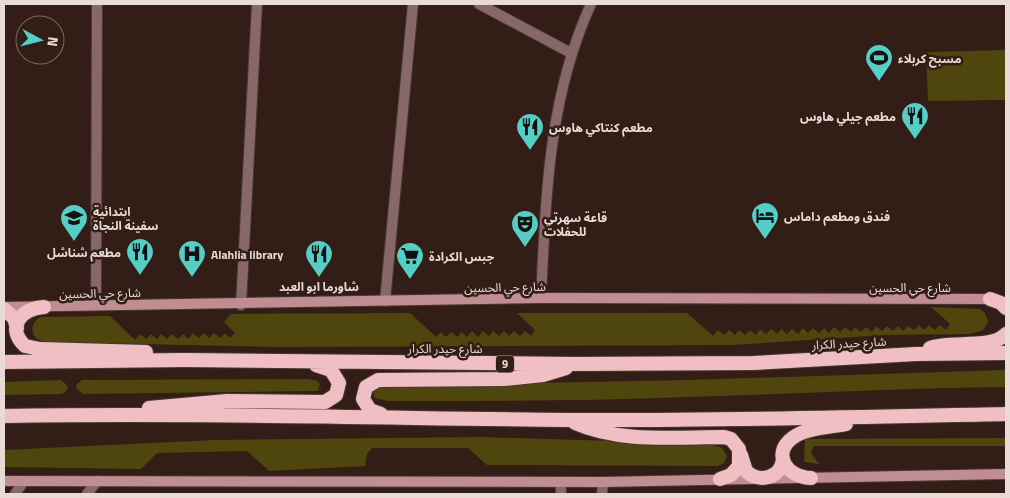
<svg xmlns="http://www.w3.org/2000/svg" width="1010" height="498" viewBox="0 0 1010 498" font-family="'Titillium Web','Noto Sans Arabic',sans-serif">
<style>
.green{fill:#4f460d}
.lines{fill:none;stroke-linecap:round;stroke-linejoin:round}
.minor-casing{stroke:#4b3831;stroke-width:12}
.tertiary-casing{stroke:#4b3831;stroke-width:12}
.secondary-casing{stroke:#4b3831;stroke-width:12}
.trunk-casing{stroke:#4b3831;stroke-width:16}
.minor{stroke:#87676a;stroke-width:10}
.tertiary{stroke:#87676a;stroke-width:10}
.secondary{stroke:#c08d93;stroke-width:10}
.trunk{stroke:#f0bfc4;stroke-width:14}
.labels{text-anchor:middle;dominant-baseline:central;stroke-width:5;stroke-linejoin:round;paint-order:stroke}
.shield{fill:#321e16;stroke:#b1a29c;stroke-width:1}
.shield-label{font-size:11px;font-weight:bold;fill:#e8dad5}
.poi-label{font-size:12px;font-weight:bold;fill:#e8dad5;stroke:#321e16;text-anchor:start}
.street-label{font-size:12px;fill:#e8dad5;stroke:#321e16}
</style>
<rect width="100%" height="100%" fill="#321e16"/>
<!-- green -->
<path class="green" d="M1006,50v50l-78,1 -2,-49z
M931,307l49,2 5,4 3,9 -5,8 -12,4 -85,1 -154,10 -454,2 -232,-5c-15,-1 -19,-18 -5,-25l69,-1 25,24 5,-6 6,5 5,-5 6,5 4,-5 6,5 5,-5 6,5 5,-5 5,5 5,-6 6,5 5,-5 5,5 5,-5 6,5 5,-5 5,5 5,-5 -11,-11 7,-8 179,-1 26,24 5,-5 5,5 5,-5 6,5 5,-5 5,5 5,-6 6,6 5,-6 6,5 4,-5 6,5 5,-5 5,5 5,-5 6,5 5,-5 6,5 4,-6 -18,-17h170l26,23 5,-6 6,5 5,-5 6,5 4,-5 6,5 5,-5 6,5 4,-6 6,5 5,-5 6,5 5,-5 5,5 5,-5 6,5 5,-6 5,5 5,-5 6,5 5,-5 5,5 5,-6 6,5 5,-5 6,5 4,-5 6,5 5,-5 6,5 4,-6 6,5 5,-5 6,5 5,-5 5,5 5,-5 6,4 5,-5 5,5 5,-5 6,5 5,-5 6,5 4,-6z
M1006,370v17c-106,1 -212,7 -318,10 -100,4 -200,4 -300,4l-13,-3 -2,-5 4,-7 311,-6z
M309,379l8,2 3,3 -2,7 -235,3 -7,-6 1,-4 5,-4z
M61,380l7,6 -2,6 -5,2 -57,1v-13z
M481,437l229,7 12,4 5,8 -3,7 -6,3 -231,-1 -19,-17h-96l-5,6 -2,12 -96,5 -22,-20 -90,2 -16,16 -137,-2v-17l211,-10z
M1006,438v8h-192l-3,7 8,11 -15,-2 1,-23z"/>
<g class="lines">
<defs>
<path id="minor" d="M479,4l92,49
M385,301l28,-297
M96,304l1,-300
M241,305l16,-301
M15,494l9,-13
M87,494l10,-13
M561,494v-12
M602,494l1,-12"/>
<path id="tertiary" d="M541,298c5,-101 7,-200 50,-294"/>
<path id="secondary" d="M4,307l537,-9 454,1
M4,481l599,1 403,-8"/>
<path id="trunk" d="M990,299l11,4 5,5
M44,307c-22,1 -39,20 -19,39l15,3 106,3
M4,309l10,9 3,10
M930,348c22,-8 61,2 76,-14
M4,362l181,-2 388,4 180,-1 163,-9 90,-1
M149,408l78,-7 98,1 11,-7 3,-12 -8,-13 -15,-5
M381,414l-11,-4 -7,-11 3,-12 12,-7 126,-1 39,-4 23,-7
M4,416c188,-3 376,2 564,4 146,1 292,-3 438,-6
M575,423c44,20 101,14 149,14l7,2 8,10v17l-8,9 -11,4
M741,455l5,16c13,13 36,7 37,-13
M811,478c-27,-1 -41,-28 -14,-43 13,-7 33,-8 49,-11"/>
</defs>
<!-- minor casing -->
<use href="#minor" class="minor-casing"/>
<!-- tertiary casing -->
<use href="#tertiary" class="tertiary-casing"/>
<!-- secondary casing -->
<use href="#secondary" class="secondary-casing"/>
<!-- trunk casing -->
<use href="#trunk" class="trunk-casing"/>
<!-- minor -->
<use href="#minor" class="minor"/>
<!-- tertiary -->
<use href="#tertiary" class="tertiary"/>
<!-- secondary -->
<use href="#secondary" class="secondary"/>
<!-- trunk -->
<use href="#trunk" class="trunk"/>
</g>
<!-- icons -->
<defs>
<symbol id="stadium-pin" viewBox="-11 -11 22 30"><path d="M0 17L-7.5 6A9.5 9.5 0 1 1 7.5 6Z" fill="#55cec5" stroke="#321e16"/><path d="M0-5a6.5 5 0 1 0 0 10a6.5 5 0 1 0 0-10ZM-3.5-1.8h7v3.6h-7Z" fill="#111"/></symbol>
<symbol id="restaurant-pin" viewBox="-11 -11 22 30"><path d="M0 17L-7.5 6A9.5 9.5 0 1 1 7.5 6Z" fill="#55cec5" stroke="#321e16"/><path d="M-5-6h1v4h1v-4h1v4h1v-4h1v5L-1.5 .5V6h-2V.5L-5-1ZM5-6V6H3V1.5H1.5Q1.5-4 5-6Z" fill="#111"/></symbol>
<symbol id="hotel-pin" viewBox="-11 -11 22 30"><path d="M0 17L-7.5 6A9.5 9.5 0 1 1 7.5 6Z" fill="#55cec5" stroke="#321e16"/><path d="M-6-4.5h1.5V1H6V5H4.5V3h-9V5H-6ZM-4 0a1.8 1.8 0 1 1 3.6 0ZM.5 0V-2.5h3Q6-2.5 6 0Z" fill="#111"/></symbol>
<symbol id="school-pin" viewBox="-11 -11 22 30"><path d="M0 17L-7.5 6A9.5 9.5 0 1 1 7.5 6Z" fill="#55cec5" stroke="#321e16"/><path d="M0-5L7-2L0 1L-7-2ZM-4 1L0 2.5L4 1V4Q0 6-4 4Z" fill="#111"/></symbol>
<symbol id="theatre-pin" viewBox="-11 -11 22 30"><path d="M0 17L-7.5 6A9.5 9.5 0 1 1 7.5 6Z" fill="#55cec5" stroke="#321e16"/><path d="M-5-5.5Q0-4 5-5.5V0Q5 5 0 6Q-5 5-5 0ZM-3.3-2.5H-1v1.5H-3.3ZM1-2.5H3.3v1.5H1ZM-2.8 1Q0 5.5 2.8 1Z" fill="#111"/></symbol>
<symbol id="hospital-pin" viewBox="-11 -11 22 30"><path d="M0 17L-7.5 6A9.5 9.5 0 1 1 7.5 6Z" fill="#55cec5" stroke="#321e16"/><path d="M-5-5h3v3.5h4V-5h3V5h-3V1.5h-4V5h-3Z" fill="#111"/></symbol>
<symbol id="supermarket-pin" viewBox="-11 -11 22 30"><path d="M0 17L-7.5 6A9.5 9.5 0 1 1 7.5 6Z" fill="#55cec5" stroke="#321e16"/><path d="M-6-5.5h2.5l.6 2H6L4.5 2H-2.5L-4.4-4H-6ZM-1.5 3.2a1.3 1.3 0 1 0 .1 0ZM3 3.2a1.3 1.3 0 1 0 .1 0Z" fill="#111"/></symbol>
</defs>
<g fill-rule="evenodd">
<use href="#stadium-pin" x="863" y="42" width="32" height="43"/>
<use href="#restaurant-pin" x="899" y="100" width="32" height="43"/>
<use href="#restaurant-pin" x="514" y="111" width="32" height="43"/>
<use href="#hotel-pin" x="749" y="200" width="32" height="43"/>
<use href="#school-pin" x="58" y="202" width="32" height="43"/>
<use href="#theatre-pin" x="509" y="208" width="32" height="43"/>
<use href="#restaurant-pin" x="124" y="236" width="32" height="43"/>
<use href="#hospital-pin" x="176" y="238" width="32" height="43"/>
<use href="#restaurant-pin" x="303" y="238" width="32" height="43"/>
<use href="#supermarket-pin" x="394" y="240" width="32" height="43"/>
</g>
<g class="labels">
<!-- shield labels -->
<rect class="shield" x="496" y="355.5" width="18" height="17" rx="4"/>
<g class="shield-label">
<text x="505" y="364">9</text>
</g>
<!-- poi labels -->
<g class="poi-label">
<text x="898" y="58">مسبح كربلاء</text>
<text x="896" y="116" text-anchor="end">مطعم جيلي هاوس</text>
<text x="549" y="127">مطعم كنتاكي هاوس</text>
<text x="93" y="211">ابتدائية<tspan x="93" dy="14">سفينة النجاة</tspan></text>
<text x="784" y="216">فندق ومطعم داماس</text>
<text x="544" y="217">قاعة سهرتي<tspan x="544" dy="14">للحفلات</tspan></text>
<text x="121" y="252" text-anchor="end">مطعم شناشل</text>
<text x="211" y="254">Alahlia library</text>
<text x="429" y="256">جبس الكرادة</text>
<text x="319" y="286" text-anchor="middle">شاورما ابو العبد</text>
</g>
<!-- street labels -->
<g class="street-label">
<text transform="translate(505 287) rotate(-1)">شارع حي الحسين</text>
<text x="910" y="287">شارع حي الحسين</text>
<text transform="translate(100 293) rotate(-1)">شارع حي الحسين</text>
<text transform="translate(849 343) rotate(-3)">شارع حيدر الكرار</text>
<text x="445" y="348">شارع حيدر الكرار</text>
</g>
</g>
<!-- border -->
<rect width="1010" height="498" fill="none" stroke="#e8dad5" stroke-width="10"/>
<!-- north arrow -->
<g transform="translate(40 40) rotate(97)"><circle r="24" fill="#321e16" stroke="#7b6962"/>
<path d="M0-4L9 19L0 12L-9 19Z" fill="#55cec5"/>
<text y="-8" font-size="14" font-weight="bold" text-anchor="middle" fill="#e8dad5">N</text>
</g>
</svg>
